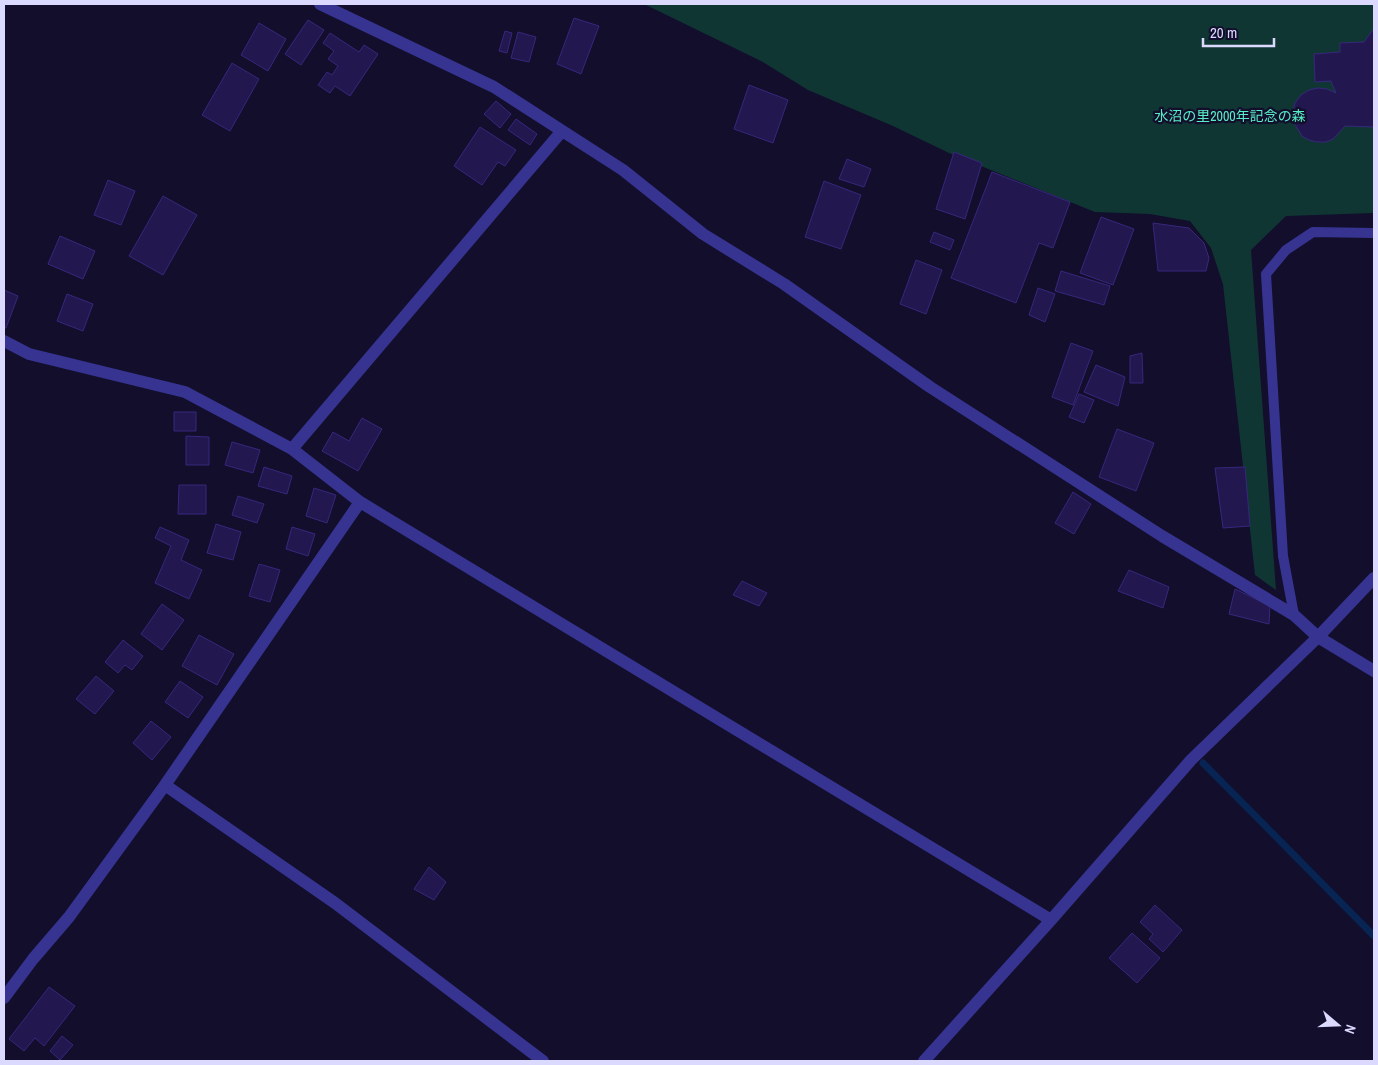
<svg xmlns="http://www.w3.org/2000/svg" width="1378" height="1065" viewBox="0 0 1378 1065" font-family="'Archivo Narrow','Noto Sans JP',sans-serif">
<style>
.green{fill:#103634}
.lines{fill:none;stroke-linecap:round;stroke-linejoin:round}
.stream{stroke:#072452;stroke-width:7}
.building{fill:#22184f;stroke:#37277d}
.service{stroke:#363490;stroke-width:10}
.minor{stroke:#363490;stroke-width:12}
.labels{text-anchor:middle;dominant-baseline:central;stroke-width:4.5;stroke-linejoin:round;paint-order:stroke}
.park-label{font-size:14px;fill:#57edc5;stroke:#120e2c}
</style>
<rect width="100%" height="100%" fill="#120e2c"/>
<!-- green -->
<path class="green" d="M644,4h730v209l-88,3 -35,34 25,340 -21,-15 -32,-291 -12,-36 -21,-27 -40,-7 -55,-2 -146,-59 -56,-27 -85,-36 -47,-29z"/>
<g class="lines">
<!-- stream -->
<path class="stream" d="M1203,763l171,173"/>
</g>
<!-- building -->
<path class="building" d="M574,18l25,8 -18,48 -24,-10z
M308,20l16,10 -23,35 -16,-11z
M259,23l27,16 -18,32 -27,-16z
M1374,28v99l-29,-1 -12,13 -7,3h-9l-8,-2 -7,-4 -9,-15v-9l2,-9 6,-8 8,-5 9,-2 9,1 9,4 -5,-12 -16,1 -1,-28 26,-2v-9l24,-1z
M505,31l7,2 -5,20 -8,-2z
M518,32l18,5 -7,25 -18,-4z
M330,33l29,19 5,-7 14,9 -28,42 -15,-10 -5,7 -12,-8 9,-13 5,3 6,-9 -10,-7 6,-8 -11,-8z
M232,63l27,16 -29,52 -28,-16z
M749,85l39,15 -15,43 -39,-14z
M496,101l15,13 -11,14 -16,-14z
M516,119l21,15 -7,11 -22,-15z
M480,127l36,23 -11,16 -7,-4 -16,23 -28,-19z
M954,152l28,11 -17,56 -29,-10z
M847,159l24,10 -7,18 -25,-8z
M992,172l78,30 -17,46 -14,-5 -23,60 -65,-25z
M108,180l27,11 -14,34 -27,-10z
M824,181l37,14 -20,54 -36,-12z
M163,196l34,19 -34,60 -34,-19z
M1101,217l33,12 -21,56 -33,-12z
M1153,223l36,5 15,15 5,15 -3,13h-48z
M934,232l20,8 -4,10 -20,-8z
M60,236l35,15 -12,28 -35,-15z
M916,260l26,10 -16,44 -26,-10z
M1061,271l49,15 -6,19 -49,-14z
M1038,288l17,6 -10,28 -16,-7z
M4,290l14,6 -12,32 -2,-1z
M67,294l26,10 -10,27 -26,-10z
M1071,343l22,8 -20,54 -21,-8z
M1142,353l1,30h-13v-27z
M1096,365l29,12 -7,29 -34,-14z
M1079,394l15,6 -10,23 -15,-6z
M174,412h22v19h-22z
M362,418l20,11 -24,42 -36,-20 11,-19 16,9z
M1117,429l37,14 -18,48 -37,-14z
M186,436l23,1v28h-23z
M232,442l28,8 -7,23 -28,-8z
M264,467l28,9 -5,18 -29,-8z
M1245,467l5,59 -27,2 -8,-60z
M179,485h27v29h-28z
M314,488l22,7 -9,28 -21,-7z
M1073,492l18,12 -17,30 -19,-11z
M238,496l26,8 -7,19 -25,-8z
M216,524l25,8 -8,28 -26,-7z
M160,527l29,13 -8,20 21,10 -13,29 -34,-16 16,-37 -16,-8z
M292,527l23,7 -7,22 -22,-7z
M259,564l21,6 -10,32 -21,-6z
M1129,570l40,17 -6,21 -45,-17z
M742,581l25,12 -8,13 -26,-11z
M1235,589l35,17 -1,18 -40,-10z
M162,604l22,16 -22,30 -21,-16z
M199,635l35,19 -17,31 -35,-19z
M123,640l20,16 -11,14 -7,-5 -7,8 -13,-11z
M96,676l18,15 -19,23 -19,-15z
M180,681l23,16 -15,21 -23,-16z
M151,721l20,16 -19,23 -19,-17z
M429,867l17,15 -12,18 -20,-11z
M1155,905l27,25 -19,22 -14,-13 4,-5 -13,-12z
M1132,933l28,25 -23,25 -28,-25z
M49,987l26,19 -31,40 -9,-8 -11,13 -15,-12z
M62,1036l11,9 -13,15 -10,-9z"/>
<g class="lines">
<!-- service -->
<path class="service" d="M1294,615l-11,-59 -17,-282 20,-24 27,-18 61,1"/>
<!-- minor -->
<path class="minor" d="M320,4l174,83 129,83 80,64 81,50 146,103 232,149 132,79 24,22 56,34
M4,341l25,13 156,38 107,57 68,53 691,418
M292,449l270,-318
M165,785l170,118 208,158
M4,998l29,-39 36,-42 96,-132 195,-283
M924,1061l127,-141 140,-160 127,-123 56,-59"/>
</g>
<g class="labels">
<!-- park labels -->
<g class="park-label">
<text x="1230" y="116">水沼の里2000年記念の森</text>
</g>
</g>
<!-- border -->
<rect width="1378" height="1065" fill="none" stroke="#dcd9ff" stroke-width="10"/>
<!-- north arrow -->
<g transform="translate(1338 1025) rotate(109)" stroke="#120e2c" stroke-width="4" paint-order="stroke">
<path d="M0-4L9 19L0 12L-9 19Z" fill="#dcd9ff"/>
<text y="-8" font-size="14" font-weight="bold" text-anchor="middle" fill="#dcd9ff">N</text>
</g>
<!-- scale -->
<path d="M1203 38v8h71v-8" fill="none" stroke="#dcd9ff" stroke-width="2.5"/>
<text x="1210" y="38" font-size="15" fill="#dcd9ff" stroke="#120e2c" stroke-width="4" paint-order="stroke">20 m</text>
</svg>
